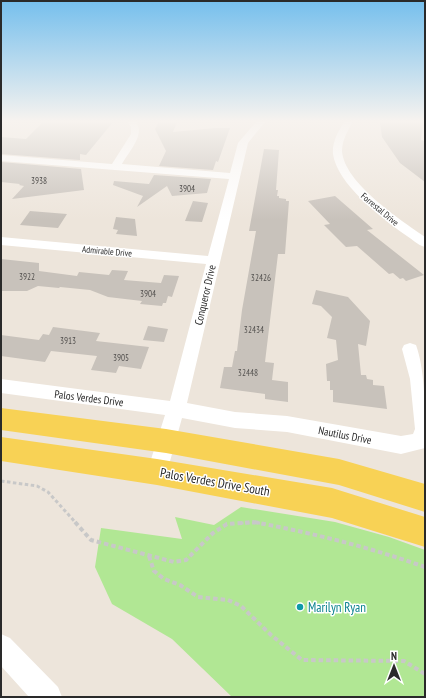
<svg xmlns="http://www.w3.org/2000/svg" width="426" height="698" viewBox="0 0 426 698" font-family="'PT Sans Narrow',sans-serif">
<style>
.green{fill:#b1e794}
.building{fill:#c8c2bb}
.lines{fill:none;stroke-linecap:round;stroke-linejoin:round}
.path-far1{stroke:#c8c8c8;stroke-width:3;stroke-dasharray:3.5 2.5;stroke-linecap:butt}
.path{stroke:#c8c8c8;stroke-width:4;stroke-dasharray:4.5 3;stroke-linecap:butt}
.street{fill:#fff;fill-rule:evenodd}
.primary{fill:#f8d255;fill-rule:evenodd}
.culture-dot{fill:#0f9aa8;stroke:#fff;stroke-width:1.5}
.labels{text-anchor:middle;dominant-baseline:central;stroke-width:3;stroke-linejoin:round;paint-order:stroke}
.number-label{font-size:9px;fill:#52504e}
.far-street-label{font-size:9px;fill:#2a2a2a;stroke:#fff}
.street-label{font-size:11px;fill:#2a2a2a;stroke:#fff}
.near-street-label{font-size:13px;fill:#2a2a2a;stroke:#fff}
.near-culture-label{font-size:13px;fill:#0d838f;stroke:#fff;text-anchor:start}
</style>
<rect width="100%" height="100%" fill="#ede5db"/>
<!-- green -->
<path class="green" d="M241,507l94,15 54,15 36,13v147h-193l-60,-58 -60,-35 -17,-37 6,-39 81,11 -7,-22 39,8z"/>
<!-- building -->
<path class="building" d="M43,122h70l-27,33 -6,-1v6l-79,-6v-17l25,2z
M159,122h18l-4,10 43,-4h14l-12,34 -2,-1 -3,9 -54,-4 7,-15 -11,-22z
M380,122h43l-2,18 4,1v41l-25,-19 -18,-26z
M264,149l15,1 -3,40h2l-1,6h2v2l7,1v2h3l-4,53h-7l-13,108 9,1 -2,17 16,2v20l-23,-3v-5l-45,-6 4,-21h8l3,-16h2l5,-41 14,-79h-7z
M1,162l80,7 3,21 -72,9 12,-13 -5,-1 1,-1 -19,-2z
M154,175l57,4 -4,14 -35,3 -5,-10 -30,21 6,-11 -30,-11 1,-4 35,3z
M335,196l38,33 -6,1 57,45 -18,6 -3,-3 -3,1 -7,-6 -4,1 -32,-28 -11,1 -22,-22 6,-1 -22,-23z
M193,201l15,2 -6,19 -17,-1z
M30,211l37,3 -9,14 -38,-3z
M116,217l19,2 2,17 -21,-2 2,-4 -5,-1z
M1,259l38,4v8l38,5 2,-4 30,3 3,-5 16,1 -4,9 37,3 3,-8 15,1 -7,21 -4,-1 -2,7h-3l-1,3 -22,-2 2,-3 -34,-4 -18,-7 -30,-3 -1,1 -21,-2 -11,5h-26z
M316,290l32,7 22,24 -4,25 -8,-2 3,31h5l1,4 6,1v5l11,1 3,23 -54,-7v-12h-3v-9h-3l-1,-17 12,-4 -2,-20 -9,-2 5,-21 -11,-11 -9,-2z
M148,326l20,3 -4,13 -21,-2z
M53,327l47,6 -4,8 53,6 -8,22 -22,-3 -3,7 -25,-3 6,-14 -46,-5 -6,11 -44,-6v-21l38,5 4,-6 6,1z"/>
<g class="lines">
<!-- path-far1 -->
<path class="path-far1" d="M1,481l36,5 11,6 28,31
M240,523h20"/>
<!-- path -->
<path class="path" d="M75,522l16,18 83,22 12,-2 27,-27 14,-9 27,-2
M254,522c58,11 115,25 171,45
M149,556l5,15 10,8 16,6 18,12 30,3 13,6 30,29 31,25 102,1 21,13"/>
<!-- street -->
<path class="street" d="M127,122h9c10,12 -8,31 -14,42l108,9 8,-30 18,-21h9l-17,21 -61,260 48,9 52,4 114,20 12,-2 2,-5 -5,-50 -8,-30 2,-4 6,-2 6,2c10,28 9,71 9,103l-24,6 -114,-22 -52,-4 -53,-10 -15,54 -3,7 -7,3 -7,-3 -3,-7 18,-57 -164,-22v-14l169,22 36,-137 -205,-19v-8l207,19 21,-77 -228,-18v-6l111,9 19,-30v-7z
M344,122h8c-4,9 -10,18 -10,29 2,32 59,69 83,86v10c-8,-2 -14,-9 -21,-13 -23,-17 -67,-50 -71,-80 -1,-12 5,-22 11,-32z
M1,634l9,4 48,49 4,10h-33l-28,-31z"/>
<!-- primary -->
<path class="primary" d="M1,408l165,21 173,30 86,25v28l-86,-27 -173,-32 -165,-23z
M1,437l156,22 175,29 93,29v30l-93,-29 -175,-33 -156,-24z"/>
</g>
<!-- sky -->
<linearGradient id="sky" x2="0" y2="1"><stop stop-color="#75bfed"/><stop offset="0.55" stop-color="#f7f3ef"/><stop offset="1" stop-color="#f7f3ef" stop-opacity="0"/></linearGradient>
<rect width="426" height="220" fill="url(#sky)"/>
<!-- markers -->
<circle class="culture-dot" cx="300" cy="607" r="4"/>
<g class="labels">
<!-- number labels -->
<g class="number-label">
<text x="39" y="180">3938</text>
<text x="187" y="188">3904</text>
<text x="27" y="276">3922</text>
<text x="261" y="277">32426</text>
<text x="148" y="293">3904</text>
<text x="254" y="329">32434</text>
<text x="68" y="340">3913</text>
<text x="121" y="357">3905</text>
<text x="248" y="372">32448</text>
</g>
<!-- far-street labels -->
<g class="far-street-label">
<text transform="translate(380 209) rotate(40)">Forrestal Drive</text>
<text transform="translate(107 251) rotate(5)">Admirable Drive</text>
</g>
<!-- street labels -->
<g class="street-label">
<text transform="translate(205 295) rotate(-77)">Conqueror Drive</text>
<text transform="translate(89 398) rotate(7)">Palos Verdes Drive</text>
<text transform="translate(345 435) rotate(11)">Nautilus Drive</text>
</g>
<!-- near-street labels -->
<g class="near-street-label">
<text transform="translate(215 482) rotate(10)">Palos Verdes Drive South</text>
</g>
<!-- near-culture labels -->
<g class="near-culture-label">
<text x="308" y="607">Marilyn Ryan</text>
</g>
</g>
<!-- border -->
<rect width="426" height="698" fill="none" stroke="#2a2a2a" stroke-width="4"/>
<!-- north arrow -->
<g transform="translate(394 666)" stroke="#ffffff" stroke-width="3" paint-order="stroke">
<path d="M0-3L7 15L0 10L-7 15Z" fill="#2a2a2a"/>
<text y="-6" font-size="11" font-weight="bold" text-anchor="middle" fill="#2a2a2a">N</text>
</g>
</svg>
